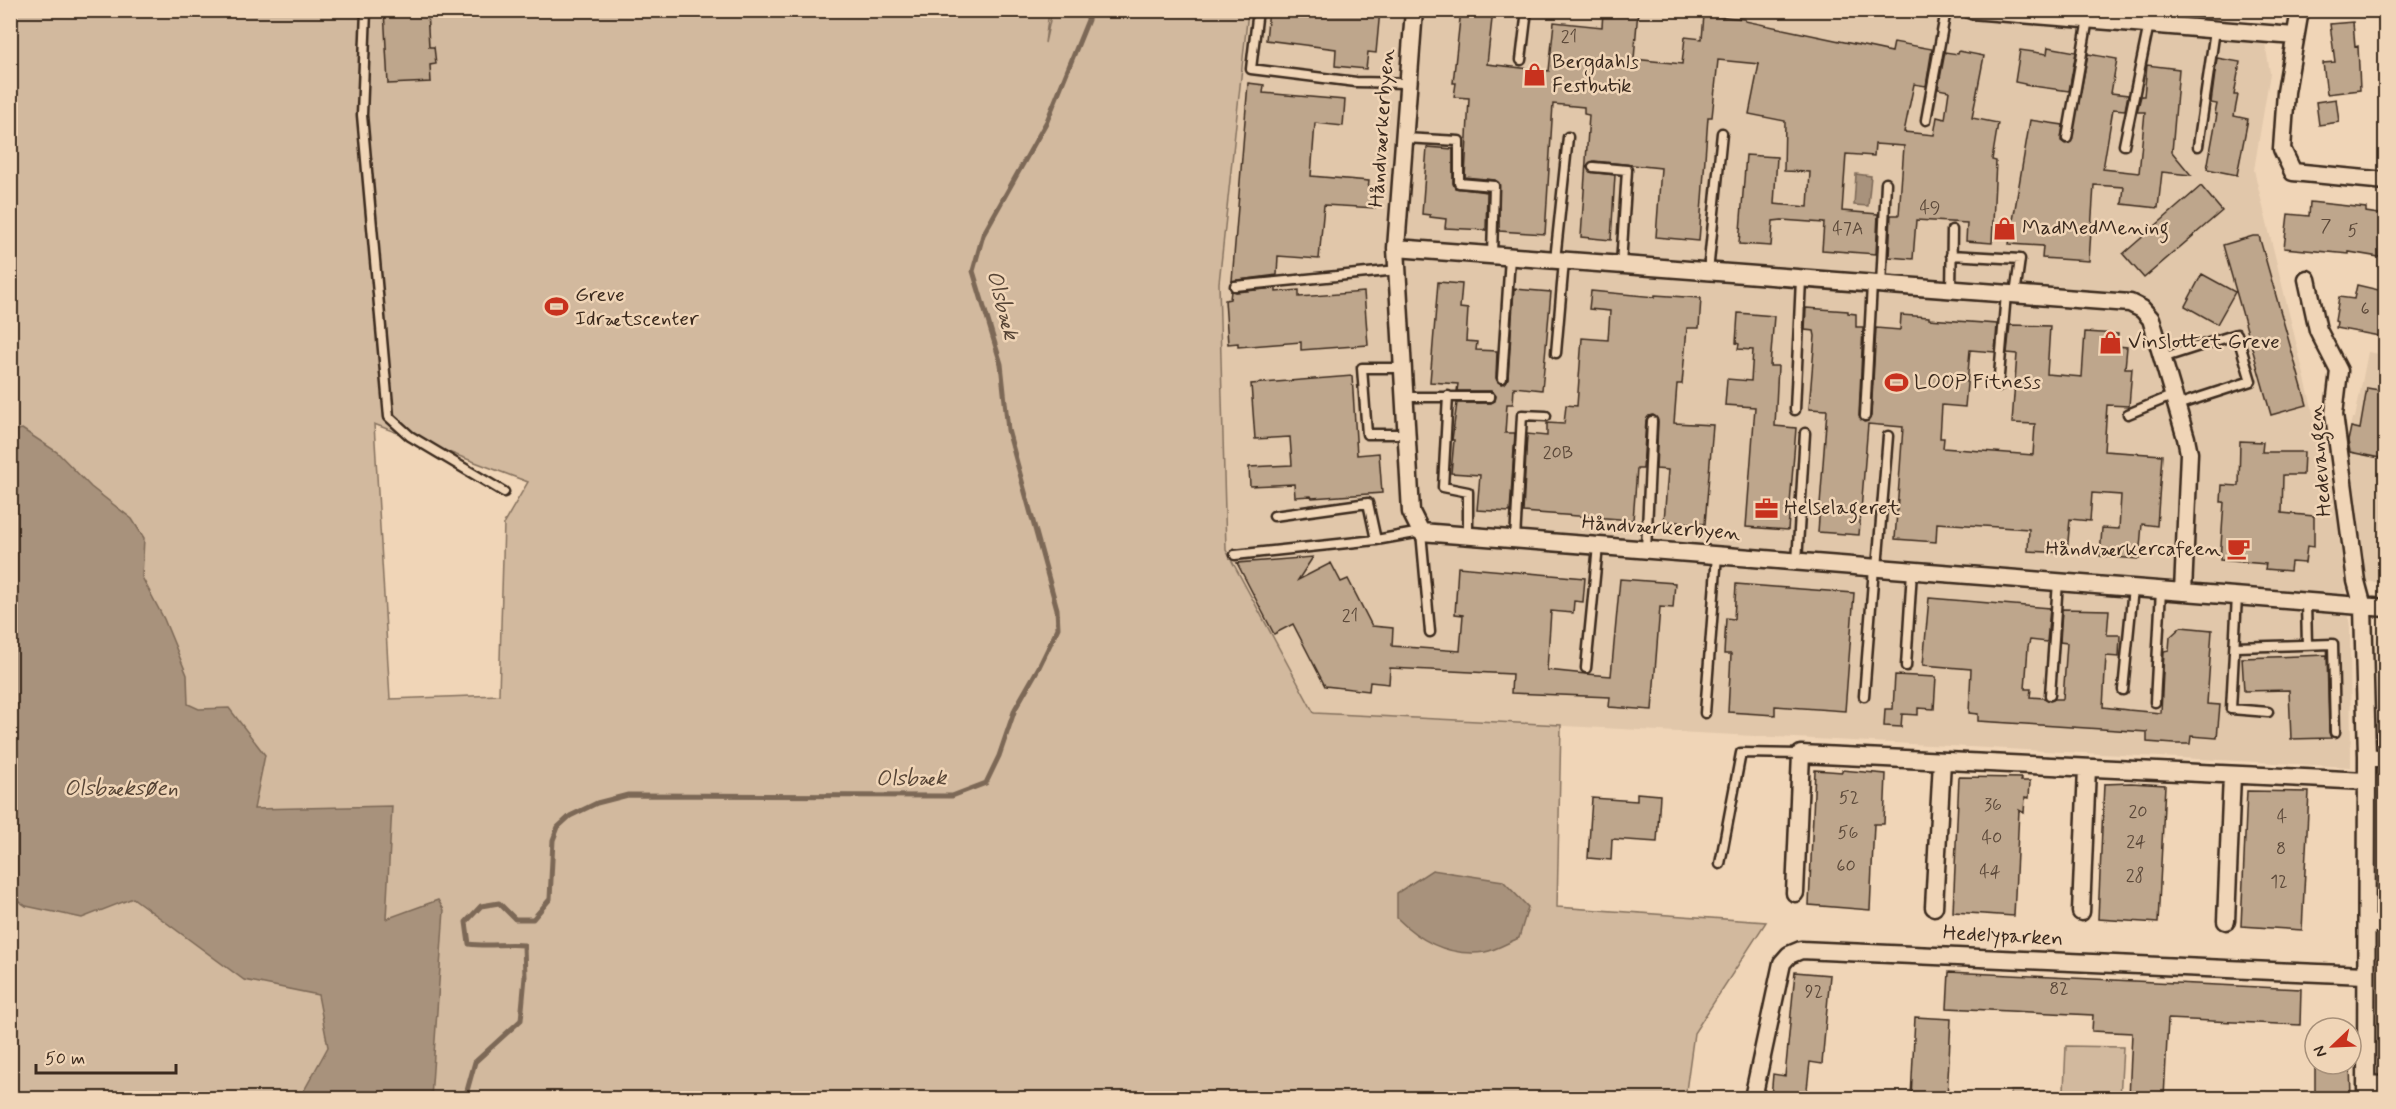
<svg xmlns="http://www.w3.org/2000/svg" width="2396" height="1109" viewBox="0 0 2396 1109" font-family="Mynerve,sans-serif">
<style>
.built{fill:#e1c7aa}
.green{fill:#d2b99e;stroke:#86725e;stroke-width:1.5;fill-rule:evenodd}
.water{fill:#a8927b;stroke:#7c6856;stroke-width:1.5}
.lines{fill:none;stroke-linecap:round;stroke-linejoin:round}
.stream{stroke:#7c6856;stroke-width:5}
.building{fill:#bea68c;stroke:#3b2a1e;stroke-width:1.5}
.service-casing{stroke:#3b2a1e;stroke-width:13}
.minor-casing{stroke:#3b2a1e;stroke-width:21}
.service{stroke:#f0d5b7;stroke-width:8}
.minor{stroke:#f0d5b7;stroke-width:16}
.labels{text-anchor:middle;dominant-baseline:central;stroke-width:5;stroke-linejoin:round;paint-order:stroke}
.number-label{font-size:18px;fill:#5c493a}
.poi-label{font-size:21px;fill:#3b2a1e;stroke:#f0d5b7;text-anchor:start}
.street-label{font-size:21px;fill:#3b2a1e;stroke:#f0d5b7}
.water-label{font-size:22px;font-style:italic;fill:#564435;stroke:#f0d5b7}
</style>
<rect width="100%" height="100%" fill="#f0d5b7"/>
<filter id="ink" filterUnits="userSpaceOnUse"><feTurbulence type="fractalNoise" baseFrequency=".0167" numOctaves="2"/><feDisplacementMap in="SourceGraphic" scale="12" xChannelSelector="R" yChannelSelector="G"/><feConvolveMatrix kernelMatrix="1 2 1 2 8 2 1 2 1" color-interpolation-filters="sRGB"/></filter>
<g filter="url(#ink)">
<!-- built -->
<path class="built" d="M2066,10l197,21 7,42 -16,97 84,344 12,115 1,138 -1037,-54 -88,-163 -7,-267 29,-272z
M2368,352l17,3v228l-21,-2 -19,-129 7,-34h3z"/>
<!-- green -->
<path class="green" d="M10,11h1039l-4,32 7,-32h196l-29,272 7,267 88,163 247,12 -4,182 209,15 -72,111 -9,65h-1674zM374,424l154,58 -24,41 -5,172 -109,4z
M2066,1046l57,1 -3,51h-109v-7h53z"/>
<!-- water -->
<path class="water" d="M1856,174l15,2 -3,30 -14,-1z
M22,429l35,23 34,35 41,32 12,19 -2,39 22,42 23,56 1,29 11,5 30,-1 36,47 -11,54 138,-3 -6,113 52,-19 6,10 -13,188h-131l28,-51 -10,-52 -74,-15 -111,-82 -51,20 -56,-12 -15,-10 -1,-464z
M1432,870l71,11 25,26 -9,31c-10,4 -23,12 -34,14 -35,5 -64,-10 -88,-34v-25z"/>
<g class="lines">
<!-- stream -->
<path class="stream" d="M465,1098l10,-36 46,-42 4,-43 -1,-32c-19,-2 -36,2 -55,-1l-3,-22 15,-16 18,-3 16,16h18l17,-20 3,-59 5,-13 12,-11 27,-13 31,-8 324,1 34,-13 13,-27 16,-47 24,-42 19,-39 -1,-19 -49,-179 -7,-66 -28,-93 10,-36 64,-114 41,-101 1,-10"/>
</g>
<!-- building -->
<path class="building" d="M384,10h43l2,37h5l2,17 -6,1 1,17 -43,2z
M1269,10h111l-4,43 -8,-1 -2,17 -31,-3 1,-17 -70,-9z
M1461,10h32l-6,54 62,7 5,-49 48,5 1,-15 11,1v-3h24l-4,49 48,5 3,-27 17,2 2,-24 41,4v2l147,31 2,-10 38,7 -6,37 -12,-2 -10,48 30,3 3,-18 8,2 4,-28 -11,-2 7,-37 13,2 1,-3 25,5 -12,62 26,5 -6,37 4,1 -4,82 -26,-2 1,-18 -51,-3 -3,39 -24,-2 2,-42h8l5,-69 -29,-2 -1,12 -28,-2 -4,57 36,3 -2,40 -54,-4 2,-27 -42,-3 -9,1 -2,25 -32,-2 7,-89 31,2 -3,47 34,3 2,-35 -26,-1 1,-50 -36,-7 10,-50 -41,-4 -6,57h-4l-9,124 -43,-4 5,-69 -67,-7 -7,5 3,6 25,3 -4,65 -30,-3 8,-122 -5,-1v-7l-31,-3 -8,130 -46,-3v-48l-4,-3 -30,-3 4,-79 -15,-1 2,-14h-3z
M2353,22l2,25 3,-1 2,44 -33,4 -4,-31 12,-1 -5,-38z
M2048,47l28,5 -7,39 -44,-6v-1l-10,-2 5,-32 27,4z
M2088,54l29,5 -6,34 17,2 -3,15 -12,-1 -10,60 36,4 6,-61h-8l4,-16h3l3,-31 32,4 -7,83 19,23 -29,-3 -4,36 -36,-4 2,-17 -30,-2 -5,76 -47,-3 1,-12 -34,-2 21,-124 33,5 -2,16 4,3 6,-2z
M2217,58l23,4 -6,33h4l-4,21 14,3 -11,56 -30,-6 10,-55h-2l2,-10 -6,-1z
M1248,83l16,2 -1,8 82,7 -2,26 -28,-3 -4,53 58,5 -1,9 10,1 -2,17 -52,-3 -5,54 -41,-3 -1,19 -45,6z
M2336,99l3,23 -20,3 -3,-23z
M1427,147l26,2v34l2,5 32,4 -1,38 -41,-2 1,-9 -16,-2v-2l-8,-1z
M2201,186l21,25 -78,67 -21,-24z
M2310,202l56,6v4l19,3v43l-36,-6v2l-65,-6 4,-34 21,2z
M2253,236h6l48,169 -36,10 -48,-170z
M2202,274l33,18 -18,32 -32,-18z
M1438,282l24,2 -2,24 8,1 -2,32 11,1 -1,8 21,1 -1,27 5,6 4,-1 3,-5 6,-89 37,3 -9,98 -28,-3 -1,17h-6l-2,29h10l-5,79 -33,-2 3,-35 -29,-2 3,-33h-2l5,-37h34l4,-2 1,-5 -5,-5h-34l1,-7 -28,-2z
M2357,285l26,6 -2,13 4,1v32l-49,-9 1,-6 -2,-1 4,-24 15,2z
M1276,288v4l23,-2v7l65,-5 4,53 -67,5v-8l-63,5v-4l-10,1 -3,-44 5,-1 1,-8 5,1z
M1591,291l64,6v-2l46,3 -2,30h-12l-5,56h-5l-3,39 39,2 -8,99 -41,-3 4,-51 -12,-1 2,-48 -5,-6 -4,1 -3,4 -3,49h-6l-4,51 -110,-8 4,-78 20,2v-13l17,1 2,-19 11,1 5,-68 26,2 2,-29 -21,-2z
M1806,308l42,3v2l8,1v13h7l-4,89 5,6 4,-1 3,-5 5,-88 24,2 1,-15 28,2v2l68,5 -2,28 -25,-2 -5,57 -23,-2 -2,33h4l-1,10 90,7 2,-31 -23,-1 5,-69 -10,-1 3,-28 40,1 -3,48 35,3 3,-45 33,2 -1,12 10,1 -2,21h7l-3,38 -22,-1 -3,46 58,4 -5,71 -15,-2 -3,35 -39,-3 2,-28 17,1 2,-34 -29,-2 -2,28 -20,-2 -3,34 -39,-2 1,-22 -92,-6 -1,19 -41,-3 8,-112 -35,-3 -9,111 -41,-3 9,-122 -18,-1 6,-73 -1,-5 -9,-1z
M1738,313l36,3 -4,50h8l-3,60 21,2 -8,102 -42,-3 9,-120 -30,-2 2,-26 24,2 2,-31 -15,-1 1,-5 -3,-1z
M1352,376l5,79 22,-2 3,40 -70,5 -1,-2 -16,1 -1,-13 -44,2 -1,-19 43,-2 -2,-28 -35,2 -4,-55z
M2367,388l18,3v68l-35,-7 -2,-11 3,-14 9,2z
M2240,441l23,1 -1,10h42l-1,23h-20l-1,38 32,3v31l-7,-1 -2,17 -14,-1 -1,9 -25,-2 1,-5 -46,-4 4,-58h-3l1,-17 17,1z
M1313,557l-15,23 33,-17 10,19 7,-3 24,47 21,2 -1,18 68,5 3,-36 -8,-1 3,-47 127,11 -2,24 -9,-1 -1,12 -22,-2 -4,59 39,4 25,2 9,-97 55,4 -2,25 -13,-1 -8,103 -43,-3 1,-10 -99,-4 1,-19 -122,-6 -1,16 -19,-2 -1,9 -44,-5 -32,-62 -19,10 -37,-71z
M1736,584l118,9 -9,118 -70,-5v9l-47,-3 3,-58h-7l2,-36 8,1z
M1929,598l121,10 -3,34 -17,-2 -2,7 -3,42h6l-1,8 14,1 6,3 5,-2h8l4,-56 -7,-1 2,-33 47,1 -2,25h13l-1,22 -13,-1 -3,51 25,3 33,3 3,-62 5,-1 1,-13 11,-10 31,3 -5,74 13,1 -3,33 -26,-2 -1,8h-16l-27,-2v-10l-169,-11v-7l-9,-1 2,-44 -48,-4z
M2327,655l2,77 2,6 -40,1 -2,-49 -45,1 -2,-33z
M1895,675l41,2 -2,32 -16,-1v7l-16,-1 -1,13 -17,-1 1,-17h8z
M1815,770l27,2v-2l44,4 -2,50h-10l-4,86 -61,-5z
M1959,777l62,1 -1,3h10l-1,17 -4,-1 -1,16 -5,-3 -5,106 -61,-4z
M2131,783l34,2 -7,138 -60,-4 6,-135z
M2247,791l62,1 -7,138 -61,-4z
M1637,793l23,2 -3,47 -45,-3 -1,21 -23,-2 4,-60 45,3z
M1795,972l35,3 -8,89 -12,-2 -4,36h-35l2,-24 12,2z
M1949,972l352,17 -1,36 -132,-6 -4,79h-35l3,-65 -40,-2 1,-16 -146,-7z
M1915,1017l36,2 -4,79h-36z
M2315,1064h35l1,34h-36z"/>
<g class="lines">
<defs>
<path id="service" d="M366,10l-4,105 27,302 21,19 94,56
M1258,10l-7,59 105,13 51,1
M1521,60l6,-50
M1926,120l20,-110
M1404,138l55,3v42l35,3 -2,69
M2067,138l21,-119
M2124,145l25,-121
M2198,146l17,-116
M1593,167l34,3 -6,95
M1951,255l69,4 -5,36
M1555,260l13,-123
M1708,272l14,-139
M1881,285l5,-102
M1235,286l163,-16
M1951,290l1,-60
M1556,353l8,-92
M2162,358l75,-24 14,47 -74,24
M1402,368h-40l5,66h40
M1502,378l8,-121
M1998,387l8,-93
M1448,396l-5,91 25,5v44
M1406,397h84
M1795,410l6,-131
M2128,414l46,-19
M1865,416l7,-132
M1274,516l94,-13 8,37
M1515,540l7,-125 24,1
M1646,550l6,-129
M1235,555l141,-15 45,-8 9,100
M1797,562l8,-129
M1877,568l11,-132
M2237,596l-6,113 37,3
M2306,603l1,42
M2235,647l98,-3 2,88
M1906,666l6,-95
M1586,668l12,-122
M2123,690l10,-102
M2050,695l8,-113
M1864,696l10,-128
M2155,702l6,-112
M1705,713l12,-158
M1720,864l21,-111 60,1"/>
<path id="minor" d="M1414,10l-18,238 15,264 10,20 965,76
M1971,10l324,26
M2300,10l-14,82 -4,57 11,23 93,9
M1396,248l734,55 12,6 9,10 35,119 3,15 -6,139
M2307,279l11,51 21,41 -5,43 22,167 7,26 4,149 -1,342
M2367,756l19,4
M1795,893l6,-139 565,27
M1934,907l8,-146
M2081,912l6,-144
M2226,921l6,-146
M2367,923l19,2
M2366,1084l20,1
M1753,1098l29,-135 7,-8 12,-5 564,25"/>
</defs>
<!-- service casing -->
<use href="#service" class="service-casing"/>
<!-- minor casing -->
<use href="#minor" class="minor-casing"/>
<!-- service -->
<use href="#service" class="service"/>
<!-- minor -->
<use href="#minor" class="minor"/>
</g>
</g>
<!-- icons -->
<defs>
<symbol id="shop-bare" viewBox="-9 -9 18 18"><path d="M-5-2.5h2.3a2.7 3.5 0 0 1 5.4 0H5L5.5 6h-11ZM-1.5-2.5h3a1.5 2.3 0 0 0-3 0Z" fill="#c8321e" stroke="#f0d5b7" stroke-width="2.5" paint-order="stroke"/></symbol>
<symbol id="stadium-bare" viewBox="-9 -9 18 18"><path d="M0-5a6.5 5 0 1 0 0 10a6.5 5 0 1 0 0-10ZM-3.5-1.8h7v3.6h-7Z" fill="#c8321e" stroke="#f0d5b7" stroke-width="2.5" paint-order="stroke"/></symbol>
<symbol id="office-bare" viewBox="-9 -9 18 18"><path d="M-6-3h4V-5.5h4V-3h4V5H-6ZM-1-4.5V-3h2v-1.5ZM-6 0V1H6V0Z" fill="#c8321e" stroke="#f0d5b7" stroke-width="2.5" paint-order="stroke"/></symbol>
<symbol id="cafe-bare" viewBox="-9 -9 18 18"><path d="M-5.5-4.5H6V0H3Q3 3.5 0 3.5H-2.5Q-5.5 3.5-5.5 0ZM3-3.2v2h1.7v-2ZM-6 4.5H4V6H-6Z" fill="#c8321e" stroke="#f0d5b7" stroke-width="2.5" paint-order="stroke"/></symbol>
</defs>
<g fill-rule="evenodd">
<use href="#shop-bare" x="1518" y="58" width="33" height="33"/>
<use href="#shop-bare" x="1988" y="212" width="33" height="33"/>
<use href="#stadium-bare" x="540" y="290" width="33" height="33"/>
<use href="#shop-bare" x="2094" y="326" width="33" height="33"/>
<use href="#stadium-bare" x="1880" y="366" width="33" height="33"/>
<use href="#office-bare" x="1750" y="492" width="33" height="33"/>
<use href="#cafe-bare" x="2222" y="532" width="33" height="33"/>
</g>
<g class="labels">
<!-- number labels -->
<g class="number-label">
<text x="1569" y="37">21</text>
<text x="1930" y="208">49</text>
<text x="2326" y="226">7</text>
<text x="1848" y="229">47A</text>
<text x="2353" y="231">5</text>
<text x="2365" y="309">6</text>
<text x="1558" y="453">20B</text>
<text x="1350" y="616">21</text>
<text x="1849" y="798">52</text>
<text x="1993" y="805">36</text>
<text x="2138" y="812">20</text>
<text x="2282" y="817">4</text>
<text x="1848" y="833">56</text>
<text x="1992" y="838">40</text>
<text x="2136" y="842">24</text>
<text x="2281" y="849">8</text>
<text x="1846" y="866">60</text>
<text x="1990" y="872">44</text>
<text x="2135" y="876">28</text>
<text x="2279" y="882">12</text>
<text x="2059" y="989">82</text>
<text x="1814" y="992">92</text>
</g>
<!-- poi labels -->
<g class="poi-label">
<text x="1552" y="62">Bergdahls<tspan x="1552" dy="24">Festbutik</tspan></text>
<text x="2022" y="228">MadMedMening</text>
<text x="575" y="295">Greve<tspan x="575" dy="24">Idrætscenter</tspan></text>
<text x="2128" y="342">Vinslottet Greve</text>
<text x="1914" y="382">LOOP Fitness</text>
<text x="1784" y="508">Helselageret</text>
<text x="2221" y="549" text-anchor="end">Håndværkercafeen</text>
</g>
<!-- street labels -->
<g class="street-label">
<text transform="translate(1382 128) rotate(-86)">Håndværkerbyen</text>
<text transform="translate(2320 461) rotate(-95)">Hedevangen</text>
<text transform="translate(1661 528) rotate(4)">Håndværkerbyen</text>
<text transform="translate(2003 936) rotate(3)">Hedelyparken</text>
</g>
<!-- water labels -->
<g class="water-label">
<text transform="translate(1002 305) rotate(75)">Olsbæk</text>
<text transform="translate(911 779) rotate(-1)">Olsbæk</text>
<text x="121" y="789">Olsbæksøen</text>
</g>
</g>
<!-- margin -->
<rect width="2396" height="1109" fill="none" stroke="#f0d5b7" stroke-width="36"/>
<rect x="18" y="18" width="2360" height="1073" fill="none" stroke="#3b2a1e" stroke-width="2" filter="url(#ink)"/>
<!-- north arrow -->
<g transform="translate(2333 1046) rotate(247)"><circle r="28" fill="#f0d5b7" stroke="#a8917a" stroke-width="1.5"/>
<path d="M0-4.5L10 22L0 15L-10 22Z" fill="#c8321e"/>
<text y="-9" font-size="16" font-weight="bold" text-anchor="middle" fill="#3b2a1e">N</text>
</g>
<!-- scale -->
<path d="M36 1064v9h140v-9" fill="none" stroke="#3b2a1e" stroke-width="3"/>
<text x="45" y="1064" font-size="18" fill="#3b2a1e" stroke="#f0d5b7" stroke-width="4.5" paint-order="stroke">50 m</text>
</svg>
